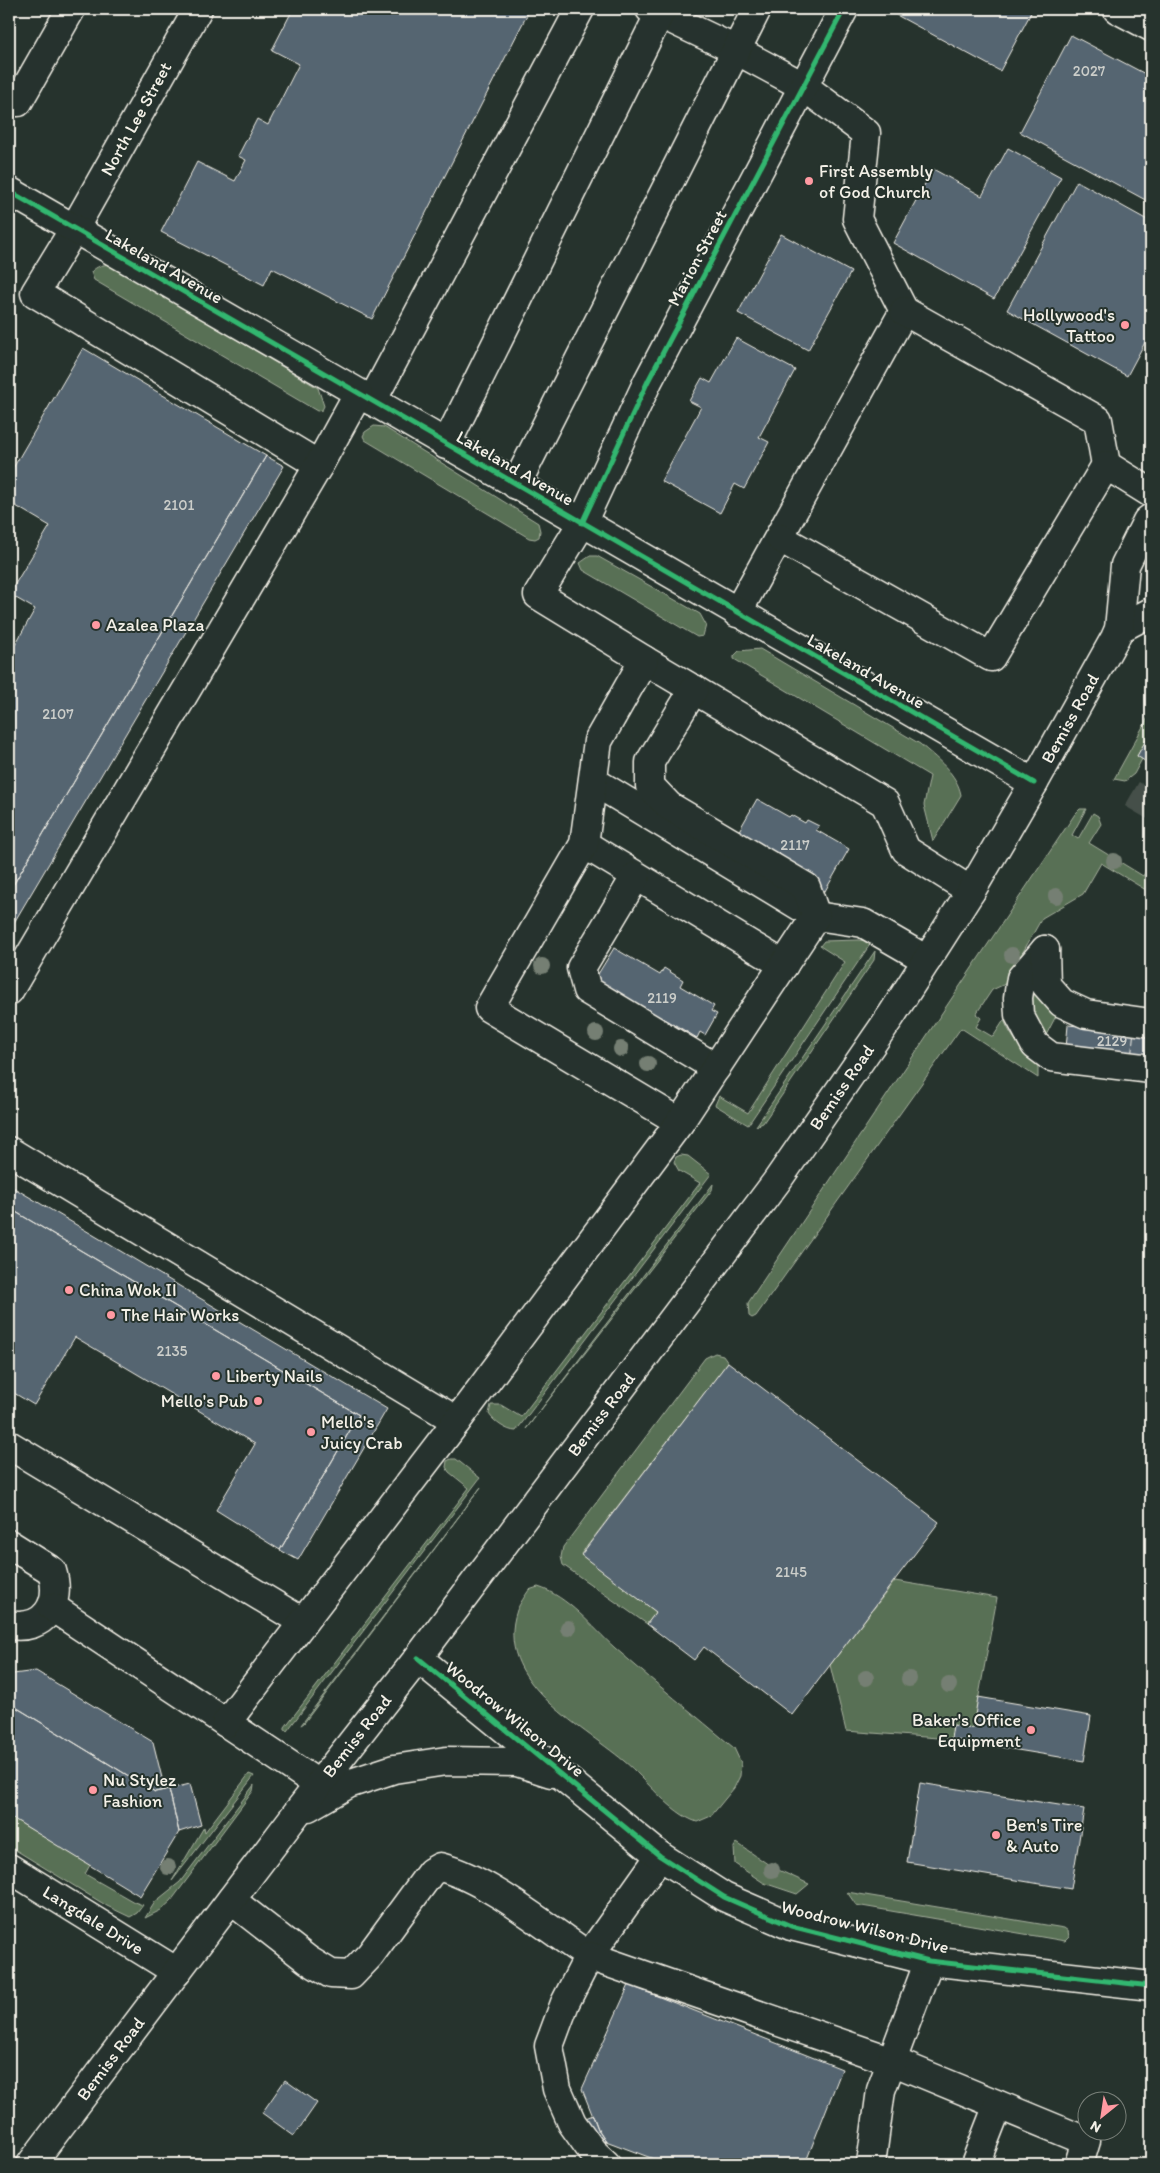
<svg xmlns="http://www.w3.org/2000/svg" width="1160" height="2173" viewBox="0 0 1160 2173" font-family="Itim,sans-serif">
<style>
.green{fill:#597054;stroke:#a6b09e}
.building{fill:#556571;stroke:#f4f1e8}
.lines{fill:none;stroke-linecap:round;stroke-linejoin:round}
.minor-tunnel{stroke:#455049;stroke-width:28;stroke-dasharray:28 14;stroke-linecap:butt}
.minor-casing{stroke:#f4f1e8;stroke-width:31}
.major-casing{stroke:#f4f1e8;stroke-width:31}
.minor{stroke:#26332d;stroke-width:28}
.major{stroke:#26332d;stroke-width:28}
.cycleway-casing{stroke:#26332d;stroke-width:8}
.cycleway{stroke:#33b770;stroke-width:5}
.tree{fill:#757f73}
.poi-dot{fill:#ff9aa2;stroke:#26332d;stroke-width:2}
.labels{text-anchor:middle;dominant-baseline:central;stroke-width:4;stroke-linejoin:round;paint-order:stroke}
.number-label{font-size:15px;fill:#ccceca}
.street-label{font-size:18px;fill:#f4f1e8;stroke:#26332d}
.poi-label{font-size:18px;fill:#f4f1e8;stroke:#26332d;text-anchor:start}
</style>
<rect width="100%" height="100%" fill="#26332d"/>
<filter id="ink" filterUnits="userSpaceOnUse"><feTurbulence type="fractalNoise" baseFrequency=".02" numOctaves="2"/><feDisplacementMap in="SourceGraphic" scale="10" xChannelSelector="R" yChannelSelector="G"/><feConvolveMatrix kernelMatrix="1 2 1 2 8 2 1 2 1" color-interpolation-filters="sRGB"/></filter>
<g filter="url(#ink)">
<!-- green -->
<path class="green" d="M110,264l208,124 6,18 -2,4 -5,1 -223,-131 -3,-8c6,-6 11,-7 19,-8z
M374,426l10,1 154,96 2,8 -1,6 -4,2 -6,-1 -164,-98 -2,-4 2,-4z
M590,556h7l103,58 6,11 -3,11 -6,1 -114,-67 -3,-7z
M760,649l160,95c16,14 37,29 41,51l-28,46 -9,-36 6,-29 -196,-117v-3l5,-5z
M1151,712v19l-14,25 5,3 -8,15 -9,7 -11,-2z
M1080,809h6l-14,26 6,4 15,-26 5,3 3,8 -12,19 54,33 8,-13v30l-50,-30 -18,31 -41,24 -37,66 -13,6 -16,24 5,4 -5,9 17,10 11,-17c8,19 18,30 34,42v16l-77,-50 -205,288 -4,2 -3,-2 -1,-13 327,-489z
M858,940l12,1 1,2 -123,182 -33,-20 4,-9 29,17 97,-151 -22,-14 -3,-2 4,-5z
M875,951l-1,9 -111,163 -7,3z
M1031,989l26,25 -14,27 -20,-48z
M681,1155l7,1 23,18 -195,257c-9,0 -22,-9 -27,-17l2,-9h10l20,12 179,-234 -21,-12 -5,-9 2,-5z
M713,1184l-1,6 -186,239z
M715,1353l8,2 5,7 -147,192 75,58 -9,12 -84,-59 -2,-8 2,-10 142,-189z
M451,1459h5l24,19 -193,253 -2,-1v-3l184,-239 -20,-16 -3,-5 1,-6z
M481,1487l-177,236 -3,2z
M895,1581l102,17 -24,130 -19,-3 -3,14 -105,-8 -16,-66z
M538,1587c30,9 54,40 77,61 39,34 80,67 119,100l7,15 -1,13 -6,12 -23,28 -14,6c-27,-9 -51,-43 -73,-61 -44,-37 -131,-80 -107,-151 3,-7 8,-14 12,-20z
M249,1774l5,2 -82,105 32,-54 1,5z
M254,1785l-1,6 -82,110 -10,9 -16,8 10,-16 25,-20z
M9,1816l81,49 -5,9 49,28 9,3 -6,8 -7,4 -23,-11 -98,-60z
M737,1843l35,24 37,17 -12,10 -33,-11 -29,-19 -1,-17z
M847,1892l217,36 4,3 1,6 -4,4 -209,-36z"/>
<!-- building -->
<path class="building" d="M293,9h237l-158,310 -100,-51 -8,17 -103,-53 36,-70 38,19 11,-21 -8,-4 19,-37 11,6 31,-61 -27,-14z
M890,9h143l-33,62 -111,-60z
M1071,35l80,42v126l-131,-71z
M1008,148l53,29 -67,122 -101,-56 40,-74 49,27z
M1077,181l74,41v109l-24,45 -120,-66z
M781,234l70,38 -43,78 -70,-37z
M736,338l59,32 -36,67 10,5 -25,47 -9,-5 -15,29 -59,-32 40,-74 -12,-6 13,-23 9,5z
M83,348l183,108 -257,436v-251l6,4 20,-36 -26,-15 41,-68 -41,-24v-27z
M266,456l18,10 -275,465v-39z
M1151,731v34l-14,-9z
M757,799l32,18 2,-2 14,8 2,-3 12,6 -3,4 33,19 -24,42 -56,-32 -33,-23z
M614,948l46,27 4,-7 19,12 -3,6 34,20 -3,5 6,3 -12,21 -5,-3 -3,6 -25,-15 -4,6 -73,-50z
M1136,1010l15,2 -3,65 -17,-18z
M1068,1025l83,8 -1,23 -84,-8z
M9,1185l378,224 -89,151 -18,-10 79,-135 -350,-207z
M9,1208l350,207 -79,135 -64,-40 39,-66 -180,-107 -41,68 -25,-15z
M728,1362l211,160 -147,193 -88,-68 -10,13 -47,-36 9,-12 -75,-57z
M36,1671l117,71 12,48 -10,2 -146,-89v-21l4,-8z
M978,1697l113,19 -7,45 -133,-22 2,-14 20,3z
M9,1703l146,89 14,-3 10,43 -39,64 -131,-80z
M920,1783l164,26 -13,80 -164,-27z
M190,1784l11,41 -22,7 -10,-43z
M629,1985l213,84 -37,95h-138l-61,-23 -8,-12 -16,-40z
M285,2080l32,23 -23,33 -32,-23z
M593,2115l5,14 8,12 -27,11 -15,-25z"/>
<g class="lines">
<!-- minor-tunnel -->
<path class="minor-tunnel" d="M1137,813l14,-24"/>
<defs>
<g id="minor">
<path d="M198,9l-124,220 -39,64 284,172"/>
<path d="M650,9l86,41 67,36 63,47 -9,86 47,92 -167,302"/>
<path d="M1117,9l34,18"/>
<path d="M9,102h9l53,-93"/>
<path d="M9,191l1025,592"/>
<path d="M904,311l194,109 8,45"/>
<path d="M372,401l208,-392"/>
<path d="M446,445l216,-436"/>
<path d="M516,485l241,-476"/>
<path d="M780,538l211,119 115,-192 45,28"/>
<path d="M644,660l241,143 21,47 65,41"/>
<path d="M593,781l223,135 47,7 64,37"/>
<path d="M584,844l200,121"/>
<path d="M636,876l-55,92 6,22 129,78"/>
<path d="M1045,950l-24,28 -3,20 1,17 16,30 16,12 100,12"/>
<path d="M1045,950l1,35 16,18 24,11 65,9"/>
<path d="M9,991l310,-526 39,-71"/>
<path d="M680,1122l-191,-114 95,-164 14,-103 46,-81 -106,-65 44,-72 66,-142 196,-372"/>
<path d="M9,1151l448,270"/>
<path d="M9,1445l294,177"/>
<path d="M9,1544l43,27c10,33 -7,60 -43,54"/>
<path d="M52,1607l266,177"/>
<path d="M226,1723l231,-302 223,-299 136,-206 -10,-29 -137,-81 -19,-20v-24l44,-73"/>
<path id="s1" d="M9,1868l168,104"/>
<path d="M231,1900l77,60 23,14 20,1 19,-20 61,-83 9,-5c48,12 107,61 149,89l71,-100"/>
<path d="M606,2164l-14,-13 -20,-28 -15,-34 -8,-43 16,-43 24,-47 303,105 194,80 -7,23"/>
<path d="M871,2164l10,-74 48,-129"/>
<path d="M975,2164l23,-59"/>
</g>
<g id="major">
<path d="M1119,629l32,-17"/>
<path d="M418,1658l242,198 64,41 67,29 138,35 222,25"/>
<path d="M308,1807l40,-23 46,-15 52,-8 71,1 34,11"/>
<path id="s2" d="M31,2164l265,-350 122,-156 359,-477 114,-165 80,-125 63,-108 81,-145 4,-9 6,-64 22,-44 4,-3"/>
</g>
</defs>
<!-- minor casing -->
<use href="#minor" class="minor-casing"/>
<!-- major casing -->
<use href="#major" class="major-casing"/>
<!-- minor -->
<use href="#minor" class="minor"/>
<!-- major -->
<use href="#major" class="major"/>
<defs>
<path id="cycleway" d="M9,191l1025,592
M582,523l66,-142 196,-372
M418,1658l242,198 64,41 67,29 138,35 222,25"/>
</defs>
<!-- cycleway casing -->
<use href="#cycleway" class="cycleway-casing"/>
<!-- cycleway -->
<use href="#cycleway" class="cycleway"/>
</g>
<!-- trees -->
<g class="tree">
<circle cx="1114" cy="861" r="8"/>
<circle cx="1056" cy="896" r="8"/>
<circle cx="1012" cy="955" r="8"/>
<circle cx="542" cy="966" r="8"/>
<circle cx="596" cy="1033" r="8"/>
<circle cx="621" cy="1049" r="8"/>
<circle cx="648" cy="1064" r="8"/>
<circle cx="568" cy="1628" r="8"/>
<circle cx="866" cy="1678" r="8"/>
<circle cx="909" cy="1679" r="8"/>
<circle cx="949" cy="1685" r="8"/>
<circle cx="168" cy="1867" r="8"/>
<circle cx="772" cy="1870" r="8"/>
</g>
</g>
<!-- markers -->
<g class="poi-dot">
<circle cx="809" cy="181" r="5"/>
<circle cx="1125" cy="325" r="5"/>
<circle cx="96" cy="625" r="5"/>
<circle cx="69" cy="1290" r="5"/>
<circle cx="111" cy="1315" r="5"/>
<circle cx="216" cy="1376" r="5"/>
<circle cx="258" cy="1401" r="5"/>
<circle cx="311" cy="1432" r="5"/>
<circle cx="1031" cy="1730" r="5"/>
<circle cx="93" cy="1790" r="5"/>
<circle cx="996" cy="1835" r="5"/>
</g>
<g class="labels">
<!-- number labels -->
<g class="number-label">
<text x="1089" y="71">2027</text>
<text x="179" y="505">2101</text>
<text x="58" y="714">2107</text>
<text x="795" y="845">2117</text>
<text x="662" y="998">2119</text>
<text x="1112" y="1041">2129</text>
<text x="172" y="1351">2135</text>
<text x="791" y="1572">2145</text>
</g>
<!-- street labels -->
<g class="street-label">
<text transform="translate(136 119) rotate(-61)">North Lee Street</text>
<text transform="translate(697 258) rotate(-62)">Marion Street</text>
<text transform="translate(164 266) rotate(30)">Lakeland Avenue</text>
<text transform="translate(515 468) rotate(30)">Lakeland Avenue</text>
<text transform="translate(866 671) rotate(30)">Lakeland Avenue</text>
<text stroke="none"><textPath href="#s2" startOffset="1782">Bemiss Road</textPath></text>
<text stroke="none"><textPath href="#s2" startOffset="1348">Bemiss Road</textPath></text>
<text stroke="none"><textPath href="#s2" startOffset="942">Bemiss Road</textPath></text>
<text transform="translate(515 1719) rotate(39)">Woodrow Wilson Drive</text>
<text stroke="none"><textPath href="#s2" startOffset="538">Bemiss Road</textPath></text>
<text stroke="none"><textPath href="#s1" startOffset="99">Langdale Drive</textPath></text>
<text transform="translate(865 1927) rotate(14)">Woodrow Wilson Drive</text>
<text stroke="none"><textPath href="#s2" startOffset="132">Bemiss Road</textPath></text>
</g>
<!-- poi labels -->
<g class="poi-label">
<text x="819" y="171">First Assembly<tspan x="819" dy="21">of God Church</tspan></text>
<text x="1115" y="315" text-anchor="end">Hollywood's<tspan x="1115" dy="21">Tattoo</tspan></text>
<text x="106" y="625">Azalea Plaza</text>
<text x="79" y="1290">China Wok II</text>
<text x="121" y="1315">The Hair Works</text>
<text x="226" y="1376">Liberty Nails</text>
<text x="248" y="1401" text-anchor="end">Mello's Pub</text>
<text x="321" y="1422">Mello's<tspan x="321" dy="21">Juicy Crab</tspan></text>
<text x="1021" y="1720" text-anchor="end">Baker's Office<tspan x="1021" dy="21">Equipment</tspan></text>
<text x="103" y="1780">Nu Stylez<tspan x="103" dy="21">Fashion</tspan></text>
<text x="1006" y="1825">Ben's Tire<tspan x="1006" dy="21">&amp; Auto</tspan></text>
</g>
</g>
<!-- margin -->
<rect width="1160" height="2173" fill="none" stroke="#26332d" stroke-width="30"/>
<rect x="15" y="15" width="1130" height="2143" fill="none" stroke="#f4f1e8" stroke-width="2" filter="url(#ink)"/>
<!-- north arrow -->
<g transform="translate(1102 2116) rotate(210)"><circle r="24" fill="#26332d" stroke="#787f78"/>
<path d="M0-4L9 19L0 12L-9 19Z" fill="#ff9aa2"/>
<text y="-8" font-size="14" font-weight="bold" text-anchor="middle" fill="#f4f1e8">N</text>
</g>
</svg>
